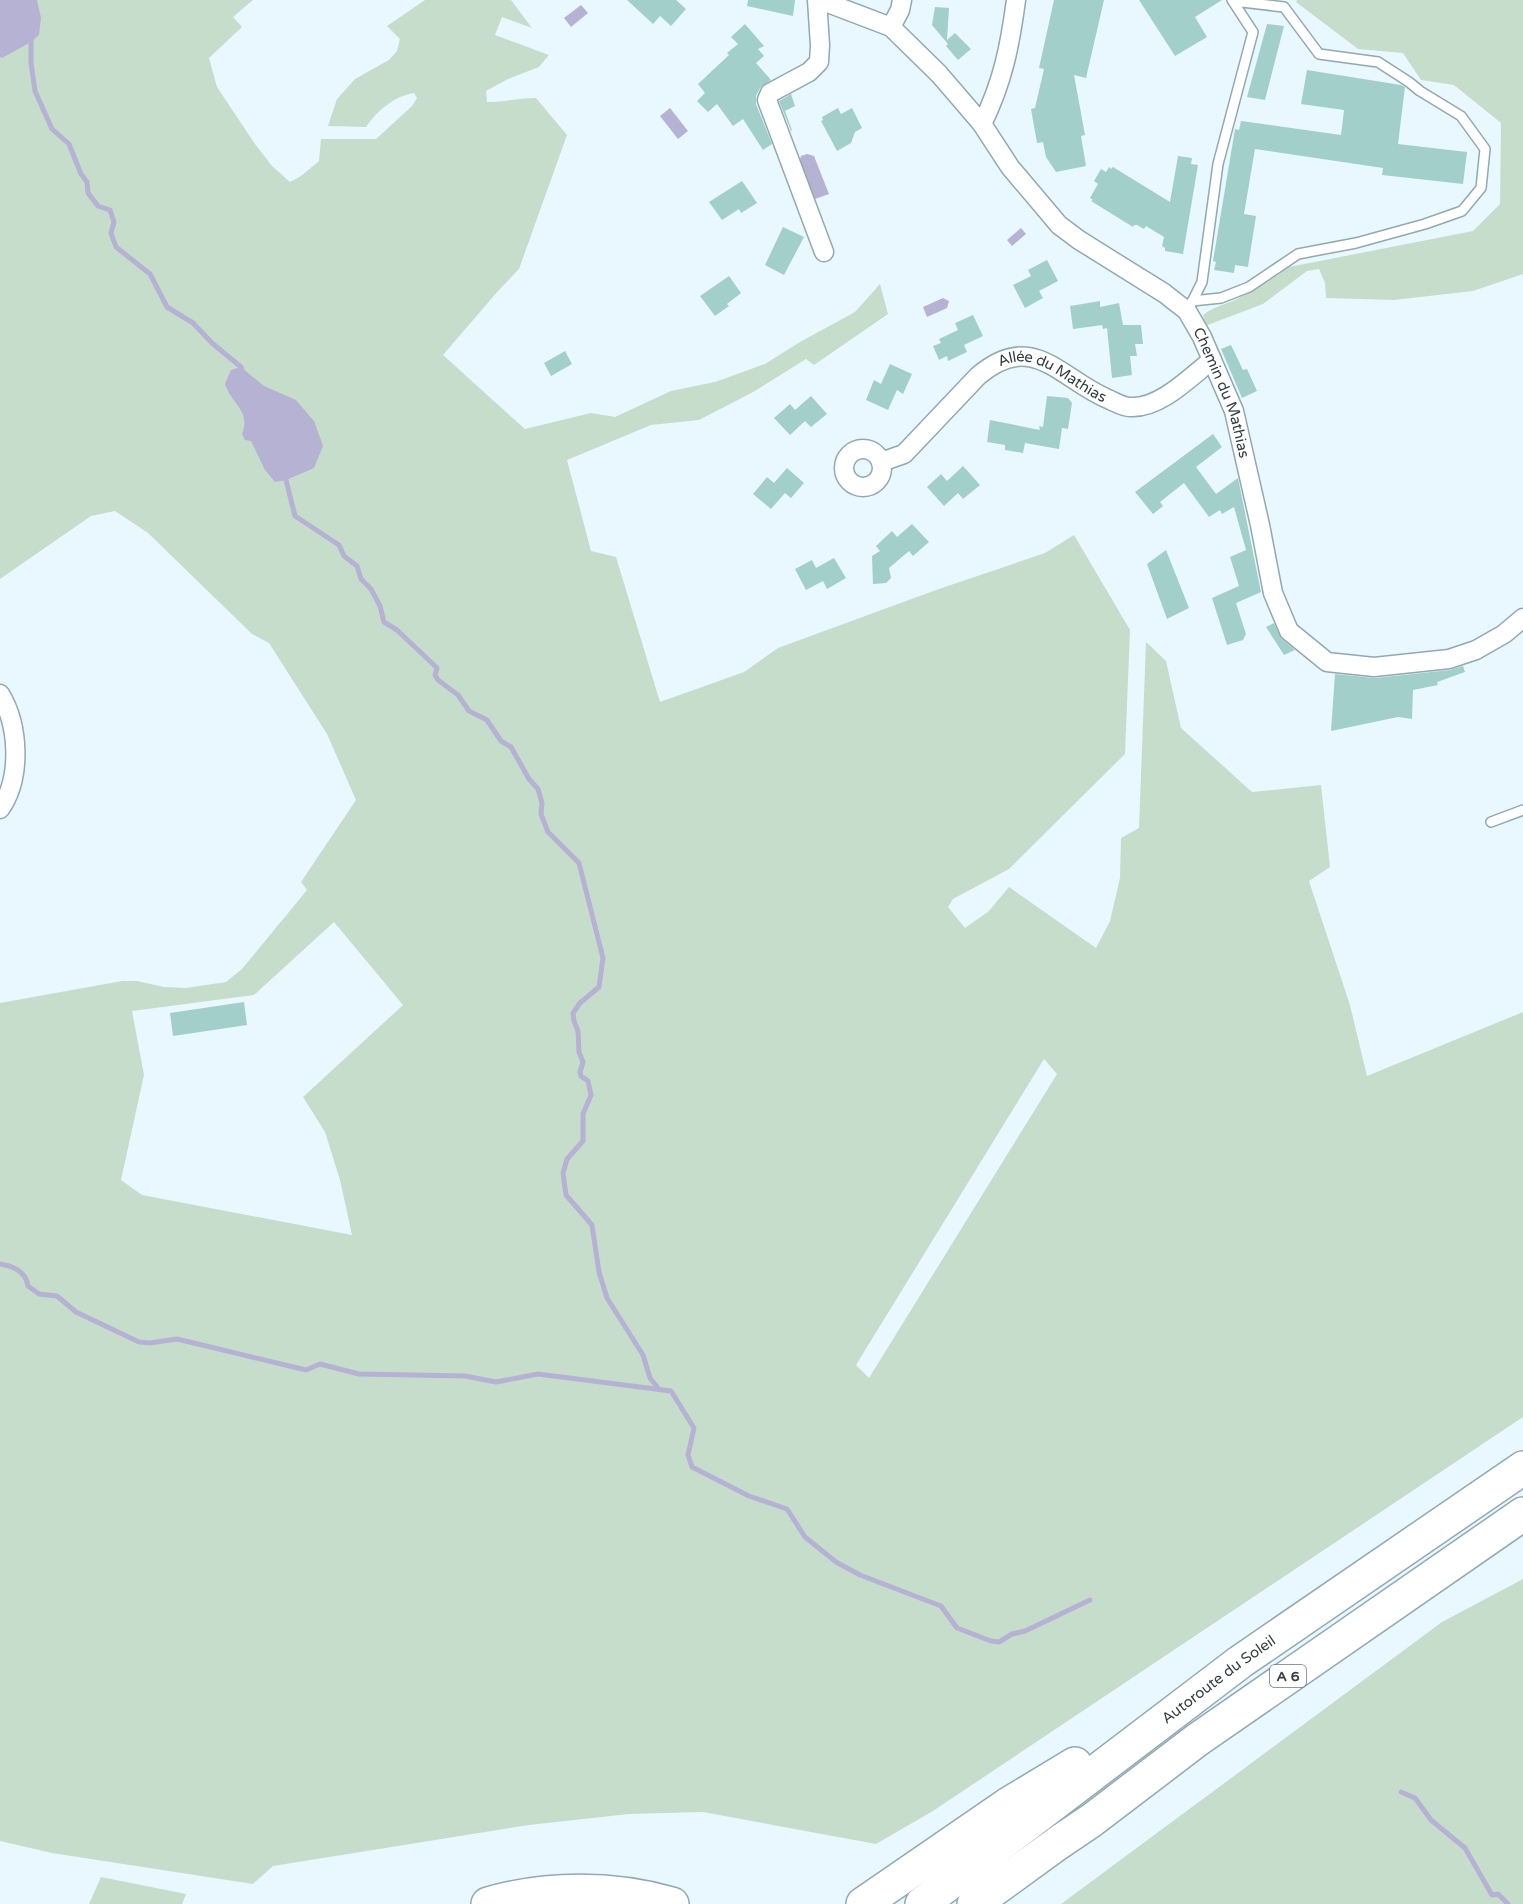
<svg xmlns="http://www.w3.org/2000/svg" width="1523" height="1904" viewBox="0 0 1523 1904" font-family="'Varela Round',sans-serif">
<style>
.green{fill:#c7ddcb;fill-rule:evenodd}
.water{fill:#b5b2d4}
.lines{fill:none;stroke-linecap:round;stroke-linejoin:round}
.stream{stroke:#b5b2d4;stroke-width:5}
.building{fill:#a2cfc9}
.service-casing{stroke:#90a9b2;stroke-width:12}
.minor-casing{stroke:#90a9b2;stroke-width:21}
.motorway-casing{stroke:#90a9b2;stroke-width:36}
.service{stroke:#fff;stroke-width:9}
.minor{stroke:#fff;stroke-width:18}
.motorway{stroke:#fff;stroke-width:33}
.labels{text-anchor:middle;dominant-baseline:central;stroke-width:4.5;stroke-linejoin:round;paint-order:stroke}
.shield{fill:#fff;stroke:#70787a;stroke-width:1.5}
.shield-label{font-size:14px;font-weight:bold;fill:#333e41}
.street-label{font-size:15px;fill:#333e41;stroke:#fff}
</style>
<rect width="100%" height="100%" fill="#e9f8fe"/>
<!-- green -->
<path class="green" d="M0,0h253l-20,17 9,10 -33,31 8,29 38,57 17,22 18,16 11,-6 18,-15 2,-22h55l36,-33 5,-8 -3,-5c-20,3 -37,18 -48,34l-38,-1 9,-27 18,-20 34,-19 8,-9 3,-12 -13,-13 38,-26h86l21,28 -30,-11 -7,18 54,20 -10,12 -31,12 -22,12 1,11c17,0 32,-4 49,-4l31,37 -48,134 -21,22 -55,64 82,74 66,-16 24,4 56,-26 44,-9 50,-18 35,-22 55,-30 25,-28 8,30 -74,51 -8,-6 -51,32 -56,29 -48,5 -84,35 24,91 25,6 44,145 84,-30 34,-24 158,-58 109,-37 29,-18 56,95 -5,124 -116,115 -56,30 -5,8 17,21 24,-17 20,-24 87,61 14,-27 10,-43 1,-40 18,-10 7,-186 20,19 15,67 71,64 69,-7 9,82 -21,14 41,124 17,71 156,-64v405l-590,394 -57,33 -173,-32 -74,2 -100,11 -256,41 -20,18 -201,-31 -52,-12v-838l122,-22h15l27,6 22,1 40,-6 16,-13 65,-79 -6,-8 55,-82 -29,-66 -58,-91 -17,-9 -104,-101 -33,-22 -24,5 -91,63zM334,922l69,83 -100,92 22,35 15,48 12,55 -210,-40 -21,-15 23,-105 -12,-64 122,-16zM1044,1059l13,15 -188,304 -13,-13z
M1297,0h226v274l-50,17 -79,9 -68,-2 -1,-15 -6,-14 -12,2 -44,33 -58,22 -2,-11c9,-7 19,-10 30,-14 20,-10 38,-21 56,-34l184,-36 27,-27 1,-81 -47,-38 -33,-5 -18,-27 -45,-4 -62,-47z
M1523,1579v325h-462l381,-282z
M101,1877l85,17 -4,10h-93z"/>
<!-- water -->
<path class="water" d="M0,0h37l4,18 -2,17 -8,7 -29,16 -2,-1z
M581,5l7,8 -17,14 -7,-9z
M670,108l18,23 -10,8 -18,-23z
M807,154l7,2 15,38 -14,5 -16,-37 2,-6z
M1021,228l5,6 -14,12 -5,-6z
M943,298l6,3 -2,7 -20,9 -4,-10z
M241,367l23,19 32,14 18,21 9,25 -9,22 -28,12 -11,2 -10,-12 -14,-29 -6,-1 -3,-6c9,-24 -10,-29 -17,-50l6,-14z"/>
<g class="lines">
<!-- stream -->
<path class="stream" d="M31,36v27l4,28 17,38 17,15 12,30 6,8 1,11 10,13 12,4 4,12 -3,11 5,14 34,27 17,33 26,16 19,20 29,24 2,6
M285,476l10,40 44,29 5,11 13,10 4,13 10,10 9,17 4,16 13,8 40,38 -2,7 3,5 20,15 11,16 18,9 14,21 10,6 18,32 9,10 4,14 -1,11 7,18 31,31 24,95 -4,29 -19,16 -7,10 1,8 4,10 1,21 4,10 -3,10 1,4 7,5 3,14 -8,19v27l-16,18 -4,14 3,22 26,30 7,47 8,26 36,57 7,23 8,10
M0,1264c13,2 26,7 28,22l11,8 18,2 19,16 63,30 11,1 27,-4 129,31 14,-6 39,10 106,2 31,6 42,-8 133,17 23,37 -6,27 4,12 57,29 38,13 18,28 31,25 24,13 81,31 16,22 34,13 8,1 13,-8 13,-3 65,-31
M1401,1792l14,6 16,22 34,28 27,47 6,-1 10,10"/>
</g>
<!-- building -->
<path class="building" d="M627,0h49l10,9 -15,17 -11,-10 -7,8z
M748,0h47l-2,16 -46,-10z
M1054,0h50l-18,78 -12,-3 11,60 -4,1 5,30 -30,6 -10,-15 -3,-15 -6,1 -6,-34 4,-1 9,-39 -5,-1z
M1139,0h83l-27,17 12,20 -32,19z
M935,7l14,1 -2,32 8,-7 16,16 -13,11 -12,-14 2,-2 -16,-19z
M745,24l19,22 -6,3 6,7 -8,7 15,17 -11,8 -4,8v8l16,40 -9,6 -20,-31 -10,7 -16,-22 -9,8 -11,-11 8,-8 -7,-9 31,-29 -2,-2 11,-9 -7,-7z
M1267,24l17,2 -19,74 -18,-3z
M1307,70l94,15 4,2 -7,57 69,8 -4,32 -81,-9 1,-7 -128,-19 -11,65 12,2 -8,51 -13,-2 -1,8 -20,-3 2,-8 -3,-1 22,-132 4,1 2,-9 100,14 3,-25 -43,-6z
M791,94l4,12 -10,5 7,19 -1,1 -12,-30z
M838,108l3,6 11,-6 10,20 -7,4 -4,11 -14,8 -16,-30 2,-1 -1,-3z
M1178,156l14,2 -1,6 7,1 -15,89 -18,-3v-3l-3,-2 2,-9 -18,-11 -2,3 -7,-4h-3l-1,2 -42,-26 2,-1 -3,-2 8,-14 -4,-3 7,-12 5,3 3,-5 2,2 2,-2 57,35z
M742,181l15,22 -16,10 -2,-4 -17,11 -13,-18z
M783,227l21,10 -20,38 -19,-10z
M1047,260l11,21 -19,10 4,7 -18,10 -12,-23 18,-9 -3,-6z
M729,276l12,17 -14,11 2,2 -14,10 -15,-20z
M1100,301v6l19,-4 4,22h18l2,19h-8l2,12h-7l2,19 -20,3 -5,-50 -4,1 -1,-4 -29,4 -3,-23z
M973,315l10,21 -19,9 3,7 -19,9 -1,-5 -8,4 -6,-14 8,-3 -2,-4 19,-9 -3,-7z
M1231,345l12,25 4,-1 10,22 -15,7 -21,-49z
M565,351l7,13 -21,12 -7,-13z
M890,364l22,10 -9,20 -6,-4 -9,20 -22,-10 8,-20 7,4z
M811,396l16,18 -16,13 -6,-6 -15,14 -16,-17 16,-14 5,6z
M1047,396l21,2 4,5 -4,26 -6,-1 -3,21 -34,-6 -2,10 -18,-3v-5l-18,-3 3,-22 50,10 -1,-4 4,1z
M1213,434l9,13 -26,20 20,27 22,-16 23,114 -25,11 10,31 -3,6 -16,5 -15,-47 27,-12 -9,-29 16,-7 -12,-43 -12,7 -2,-4 -11,7 -25,-34 -24,19 3,4 -10,8 -18,-22z
M963,466l17,19 -17,14 -5,-6 -14,13 -17,-19 14,-13 6,7z
M787,468l17,15 -13,15 -6,-5 -14,16 -18,-15 14,-17 7,6z
M912,524l17,18 -16,14 -4,-5 -20,17 2,10 -5,5 -13,1 -1,-28 8,-5 -4,-5 16,-15 5,6z
M1166,550l23,58 -22,11 -20,-55z
M834,558l12,20 -19,11 -4,-8 -17,9 -11,-21 17,-9 4,8z
M1274,623l8,16 13,11 -11,5 -18,-28z
M1463,666l2,6 -28,10 1,3 -25,5 -1,29 -14,-2 -67,14 4,-57 40,4 75,-8z
M244,1002l3,23 -74,11 -3,-23z"/>
<g class="lines">
<defs>
<path id="service" d="M1192,301l29,-3 28,-11 49,-33 58,-11 69,-19 37,-13 19,-23 4,-39 -24,-33 -41,-25 -11,-9 -31,-20 -59,-8 -35,-47 -51,-6
M1191,304l11,-22 16,-118 35,-132 -21,-32
M1491,822l32,-12"/>
<g id="minor">
<path d="M817,0l3,45 -1,17 -10,10 -39,21 -3,7 57,152"/>
<path id="s1" d="M820,0l71,27 48,47 43,50 28,43 49,58 20,15 85,53 23,18 15,26 32,74 26,114 13,68 16,38 38,31 47,5 75,-8 27,-9 28,-16 19,-16"/>
<path d="M891,27l9,-17 2,-10"/>
<path d="M982,124c21,-42 28,-79 34,-124"/>
<circle cx="863" cy="468" r="19"/>
<path id="s2" d="M881,462l23,-8 74,-78c55,-47 82,3 130,23 7,3 15,8 22,8 30,2 60,-30 82,-47"/>
<path d="M0,694c19,31 22,84 0,115"/>
</g>
<g id="motorway">
<path d="M488,1904c58,-17 125,-17 184,0"/>
<path d="M863,1904l144,-99 68,-41"/>
<path id="s3" d="M922,1904l318,-242 283,-194"/>
<path d="M974,1904l84,-61 34,-23 105,-80 326,-226"/>
</g>
</defs>
<!-- service casing -->
<use href="#service" class="service-casing"/>
<!-- minor casing -->
<use href="#minor" class="minor-casing"/>
<!-- motorway casing -->
<use href="#motorway" class="motorway-casing"/>
<!-- service -->
<use href="#service" class="service"/>
<!-- minor -->
<use href="#minor" class="minor"/>
<!-- motorway -->
<use href="#motorway" class="motorway"/>
</g>
<g class="labels">
<!-- shield labels -->
<rect class="shield" x="1270" y="1665" width="36" height="22" rx="4.5"/>
<g class="shield-label">
<text x="1288" y="1676">A 6</text>
</g>
<!-- street labels -->
<g class="street-label">
<text stroke="none"><textPath href="#s2" startOffset="216">Allée du Mathias</textPath></text>
<text stroke="none"><textPath href="#s1" startOffset="580">Chemin du Mathias</textPath></text>
<text stroke="none"><textPath href="#s3" startOffset="372">Autoroute du Soleil</textPath></text>
</g>
</g>
</svg>
